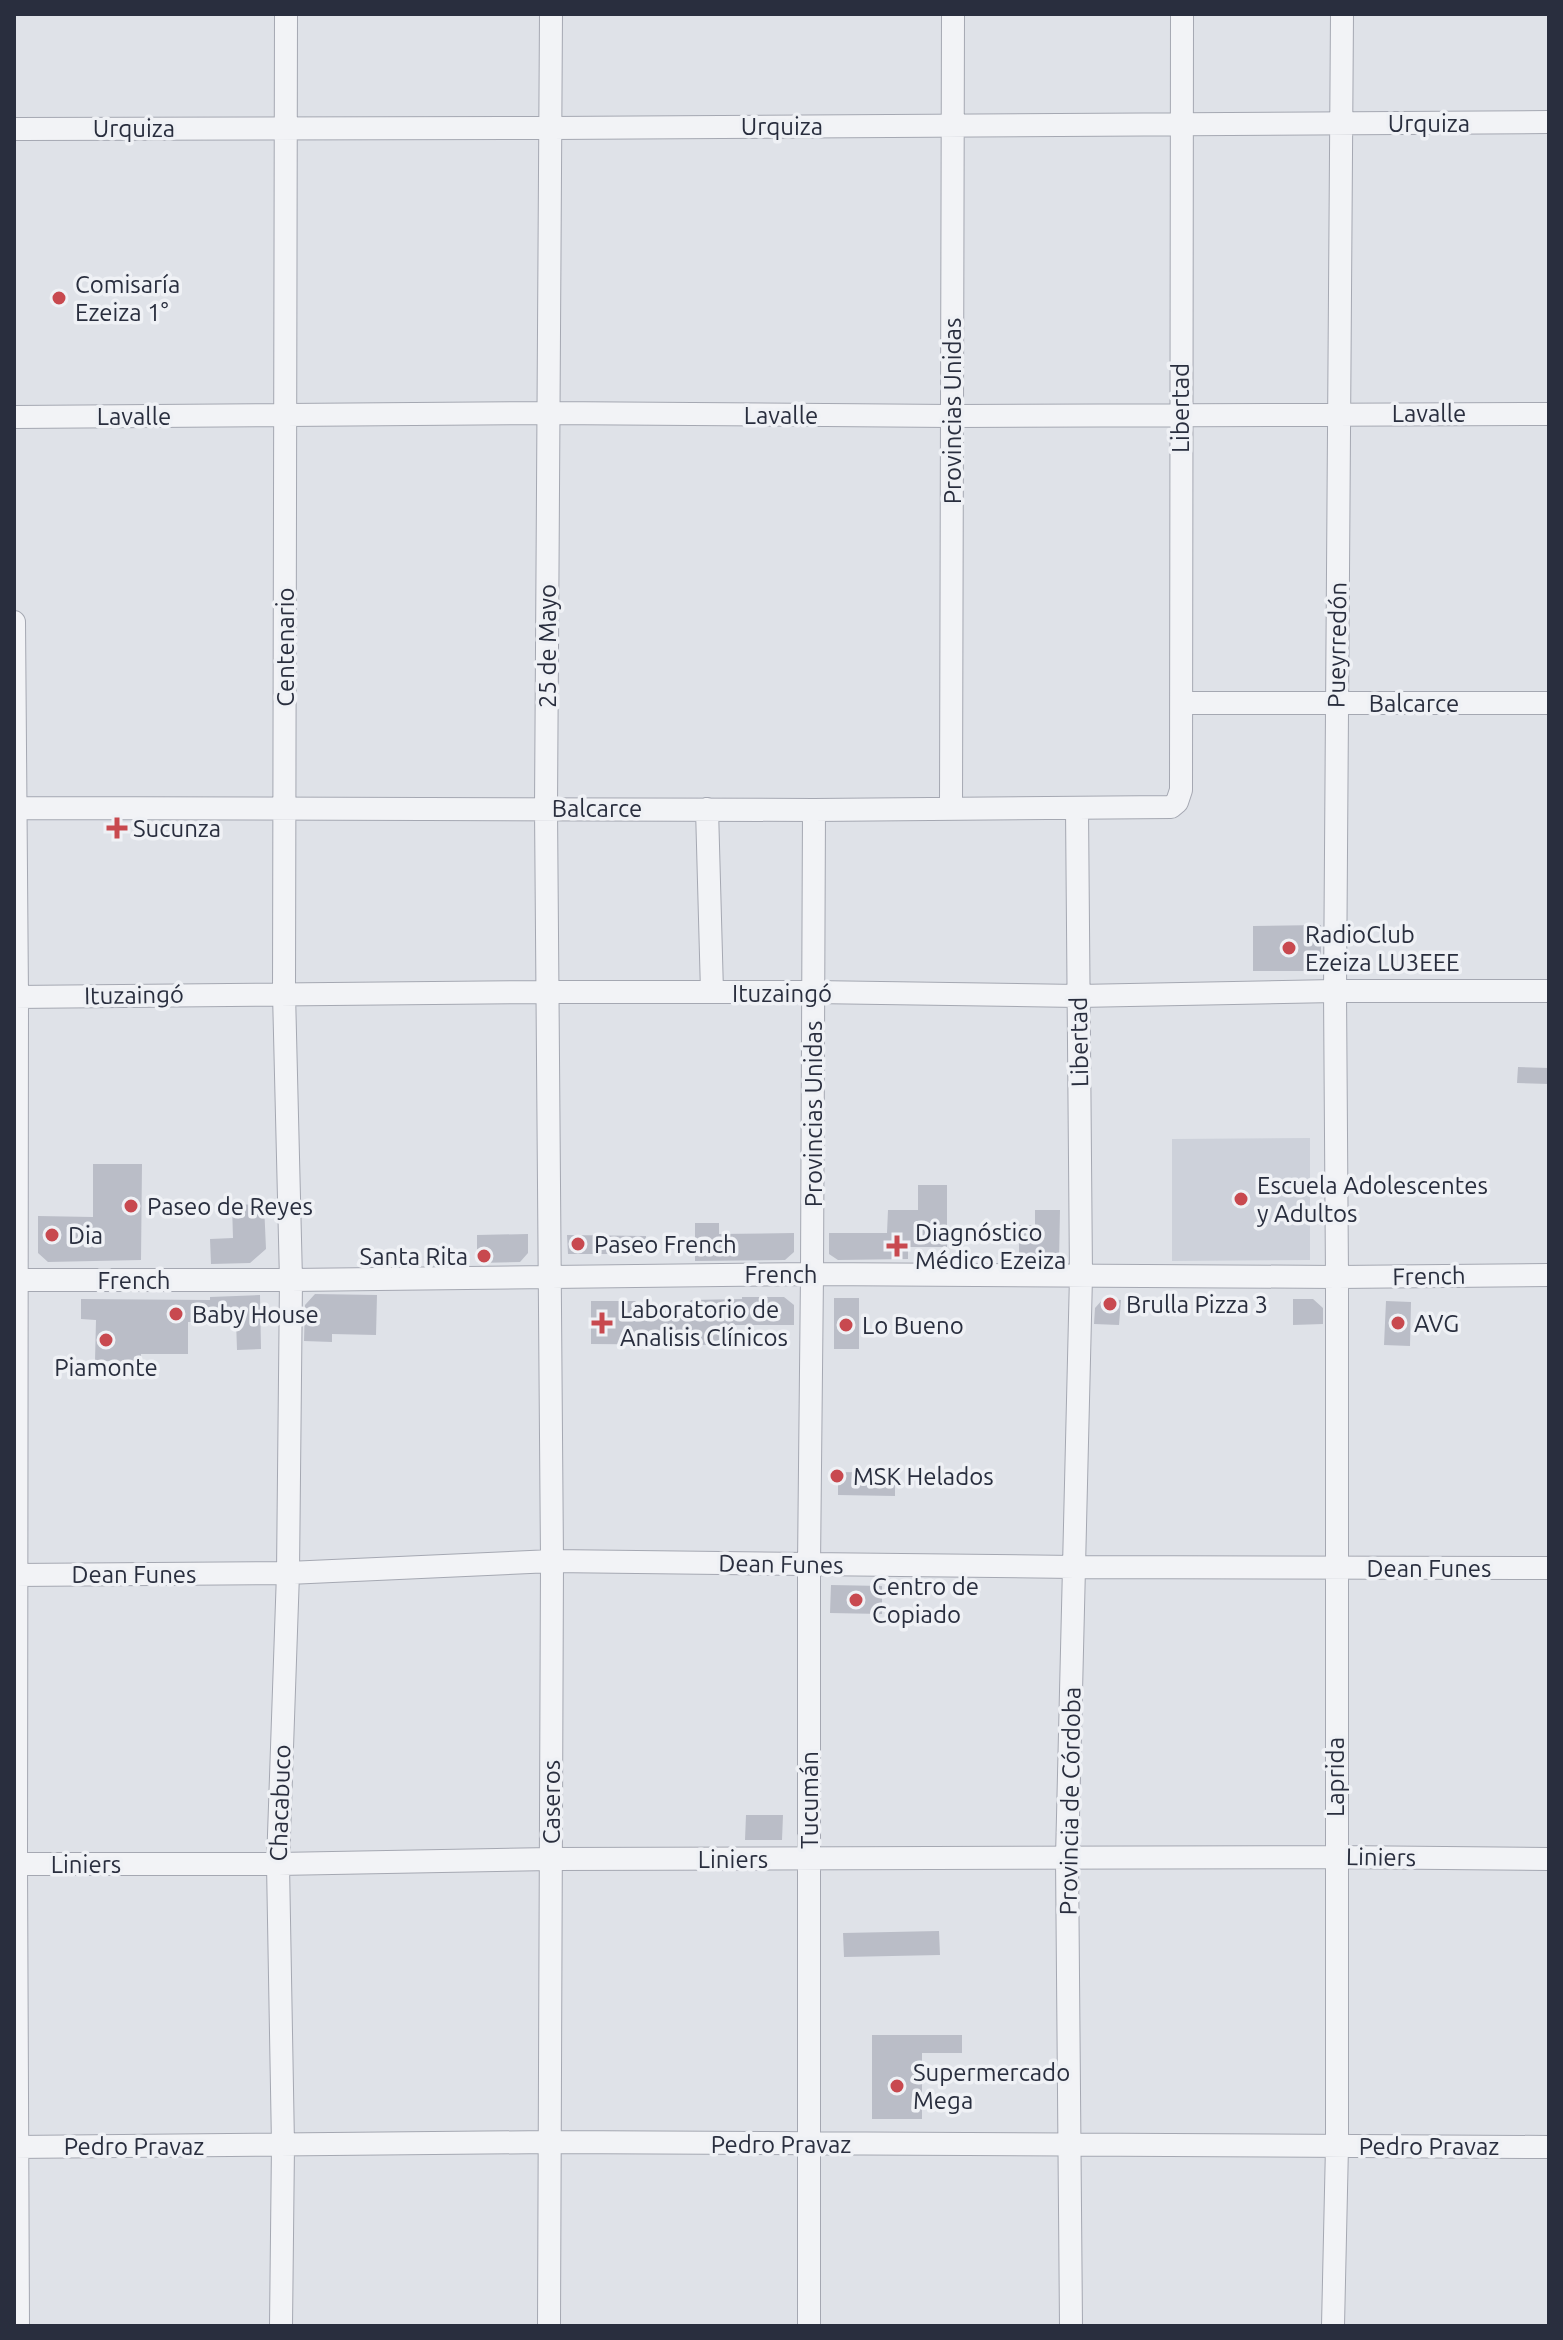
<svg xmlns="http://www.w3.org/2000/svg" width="1563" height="2340" viewBox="0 0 1563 2340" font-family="Ubuntu,sans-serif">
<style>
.built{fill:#cdd1da}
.building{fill:#babdc7}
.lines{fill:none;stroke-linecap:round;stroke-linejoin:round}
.minor-casing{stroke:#a5a8b2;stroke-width:24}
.minor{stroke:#f2f3f6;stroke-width:22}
.poi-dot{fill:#c8494f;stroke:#eff1f5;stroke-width:3}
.labels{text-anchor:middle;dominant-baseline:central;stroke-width:7;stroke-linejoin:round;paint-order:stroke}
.street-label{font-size:24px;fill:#292e3e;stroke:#eff1f5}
.poi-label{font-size:24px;fill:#292e3e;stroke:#eff1f5;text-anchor:start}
</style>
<rect width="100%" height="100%" fill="#dfe2e8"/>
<!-- built -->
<path class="built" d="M1310,1138v122l-138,1v-122z"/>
<!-- building -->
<path class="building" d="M1321,925v46h-68v-45z
M1518,1067l31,1v16l-32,-1z
M93,1164h49l-1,96 -93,2 -10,-9v-37l55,1z
M918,1185h29v62h-39v12l-70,1 -9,-6v-21h58l1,-23h30z
M264,1204l2,45 -16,14 -39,1 -1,-25 23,-1 -1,-33z
M1035,1210h25l-1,51 -40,-1v-35h16z
M695,1223h24v11l75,-1v19l-9,8 -90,1z
M528,1234v19l-8,9 -43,1v-28z
M567,1235l79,1 -1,18h-77z
M315,1294l62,1 -1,40 -44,-1v8l-28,-1 1,-36z
M260,1295l1,54 -24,1 -1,-30 -48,2v32h-47v19l-26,-1v-11h-20l1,-41 -15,-1v-20l129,1v-3z
M742,1297h42l10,8v20h-74v20l-129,-1v-43h44l4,3 48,1 4,-5 51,-1z
M834,1298h25v51h-25z
M1103,1299l18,1 -2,25 -25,-1 1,-16z
M1293,1299h20l10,9v16l-30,1z
M1386,1301l25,1 -1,44 -26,-1z
M838,1472l57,1v23l-57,-1z
M831,1585l51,1v28l-52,-1z
M746,1815h37l-1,25h-37z
M939,1931l1,24 -96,2 -1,-24z
M872,2035h90v18h-40v66h-50z"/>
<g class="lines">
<defs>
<path id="minor" d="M14,129l537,-1 998,-6
M14,417l534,-4 404,3 597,-2
M14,622l3,375 -1,867 2,462
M1183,703h366
M951,807l2,-793
M14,808l800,2 357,-3 6,-5 4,-12 1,-776
M707,809l5,183
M14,997l532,-5h267l265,4 257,-5h214
M14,1280h277l521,-6 525,3 212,-2
M14,1575l274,-2 264,-12 523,6 474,1
M14,1864h264l273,-5 784,-2 214,2
M14,2147l535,-5 1000,5
M281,2326l2,-181 -5,-281 10,-291 3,-293 -7,-287 2,-979
M549,2326l3,-765 -6,-753 5,-794
M809,2326v-761l3,-291 2,-464
M1071,2326l-4,-468 14,-582 -4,-467
M1333,2326l4,-180v-869l-2,-286 7,-977"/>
</defs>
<!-- minor casing -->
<use href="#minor" class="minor-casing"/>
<!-- minor -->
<use href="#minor" class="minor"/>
</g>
<!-- markers -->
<g class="poi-dot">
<circle cx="59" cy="298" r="8"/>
<path d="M113 816h8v8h8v8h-8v8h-8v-8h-8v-8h8z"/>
<circle cx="1289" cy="948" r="8"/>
<circle cx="1241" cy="1199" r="8"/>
<circle cx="131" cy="1206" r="8"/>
<circle cx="52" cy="1235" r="8"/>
<circle cx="578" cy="1244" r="8"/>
<path d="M893 1234h8v8h8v8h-8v8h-8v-8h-8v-8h8z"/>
<circle cx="484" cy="1256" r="8"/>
<circle cx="1110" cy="1304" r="8"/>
<circle cx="176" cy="1314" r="8"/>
<path d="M598 1311h8v8h8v8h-8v8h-8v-8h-8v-8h8z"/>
<circle cx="1398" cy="1323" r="8"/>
<circle cx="846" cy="1325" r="8"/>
<circle cx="106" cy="1340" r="8"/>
<circle cx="837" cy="1476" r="8"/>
<circle cx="856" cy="1600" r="8"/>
<circle cx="897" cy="2086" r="8"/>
</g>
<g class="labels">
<!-- street labels -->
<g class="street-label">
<text x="1429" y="123">Urquiza</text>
<text x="782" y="126">Urquiza</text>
<text x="134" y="128">Urquiza</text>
<text transform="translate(1180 408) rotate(-90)">Libertad</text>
<text transform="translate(952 411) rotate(-90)">Provincias Unidas</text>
<text x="1429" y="413">Lavalle</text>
<text x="781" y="415">Lavalle</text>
<text x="134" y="416">Lavalle</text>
<text transform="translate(1337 645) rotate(-89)">Pueyrredón</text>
<text transform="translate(547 646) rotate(-90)">25 de Mayo</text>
<text transform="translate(285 647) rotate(-90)">Centenario</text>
<text x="1414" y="703">Balcarce</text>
<text x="597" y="808">Balcarce</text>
<text x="782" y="993">Ituzaingó</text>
<text transform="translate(134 995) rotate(-1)">Ituzaingó</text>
<text transform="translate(1079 1042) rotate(-91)">Libertad</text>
<text transform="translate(813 1114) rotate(-90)">Provincias Unidas</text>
<text x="781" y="1274">French</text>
<text transform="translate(1429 1276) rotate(-1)">French</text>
<text x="134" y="1280">French</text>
<text transform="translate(781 1564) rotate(1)">Dean Funes</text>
<text x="1429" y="1568">Dean Funes</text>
<text x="134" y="1574">Dean Funes</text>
<text transform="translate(1335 1777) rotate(-90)">Laprida</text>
<text transform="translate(809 1800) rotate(-90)">Tucumán</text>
<text transform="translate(1070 1801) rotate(-89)">Provincia de Córdoba</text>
<text transform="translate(551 1802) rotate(-90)">Caseros</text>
<text transform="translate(280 1803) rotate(-88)">Chacabuco</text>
<text transform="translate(1381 1857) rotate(1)">Liniers</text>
<text x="733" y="1859">Liniers</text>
<text x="86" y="1864">Liniers</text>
<text x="781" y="2144">Pedro Pravaz</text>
<text x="134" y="2146">Pedro Pravaz</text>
<text x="1429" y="2146">Pedro Pravaz</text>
</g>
<!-- poi labels -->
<g class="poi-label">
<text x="75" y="284">Comisaría<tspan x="75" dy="28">Ezeiza 1°</tspan></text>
<text x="133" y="828">Sucunza</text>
<text x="1305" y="934">RadioClub<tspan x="1305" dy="28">Ezeiza LU3EEE</tspan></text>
<text x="1257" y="1185">Escuela Adolescentes<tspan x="1257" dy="28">y Adultos</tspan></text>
<text x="147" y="1206">Paseo de Reyes</text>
<text x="915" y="1232">Diagnóstico<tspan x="915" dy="28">Médico Ezeiza</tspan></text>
<text x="68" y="1235">Dia</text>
<text x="594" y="1244">Paseo French</text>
<text x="468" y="1256" text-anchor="end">Santa Rita</text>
<text x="1126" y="1304">Brulla Pizza 3</text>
<text x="620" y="1309">Laboratorio de<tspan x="620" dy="28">Analisis Clínicos</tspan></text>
<text x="192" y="1314">Baby House</text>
<text x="1414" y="1323">AVG</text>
<text x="862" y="1325">Lo Bueno</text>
<text x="106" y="1367" text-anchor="middle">Piamonte</text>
<text x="853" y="1476">MSK Helados</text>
<text x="872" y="1586">Centro de<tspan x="872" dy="28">Copiado</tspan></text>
<text x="913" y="2072">Supermercado<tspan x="913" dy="28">Mega</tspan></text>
</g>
</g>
<!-- border -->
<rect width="1563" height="2340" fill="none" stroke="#292e3e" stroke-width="32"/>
</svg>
